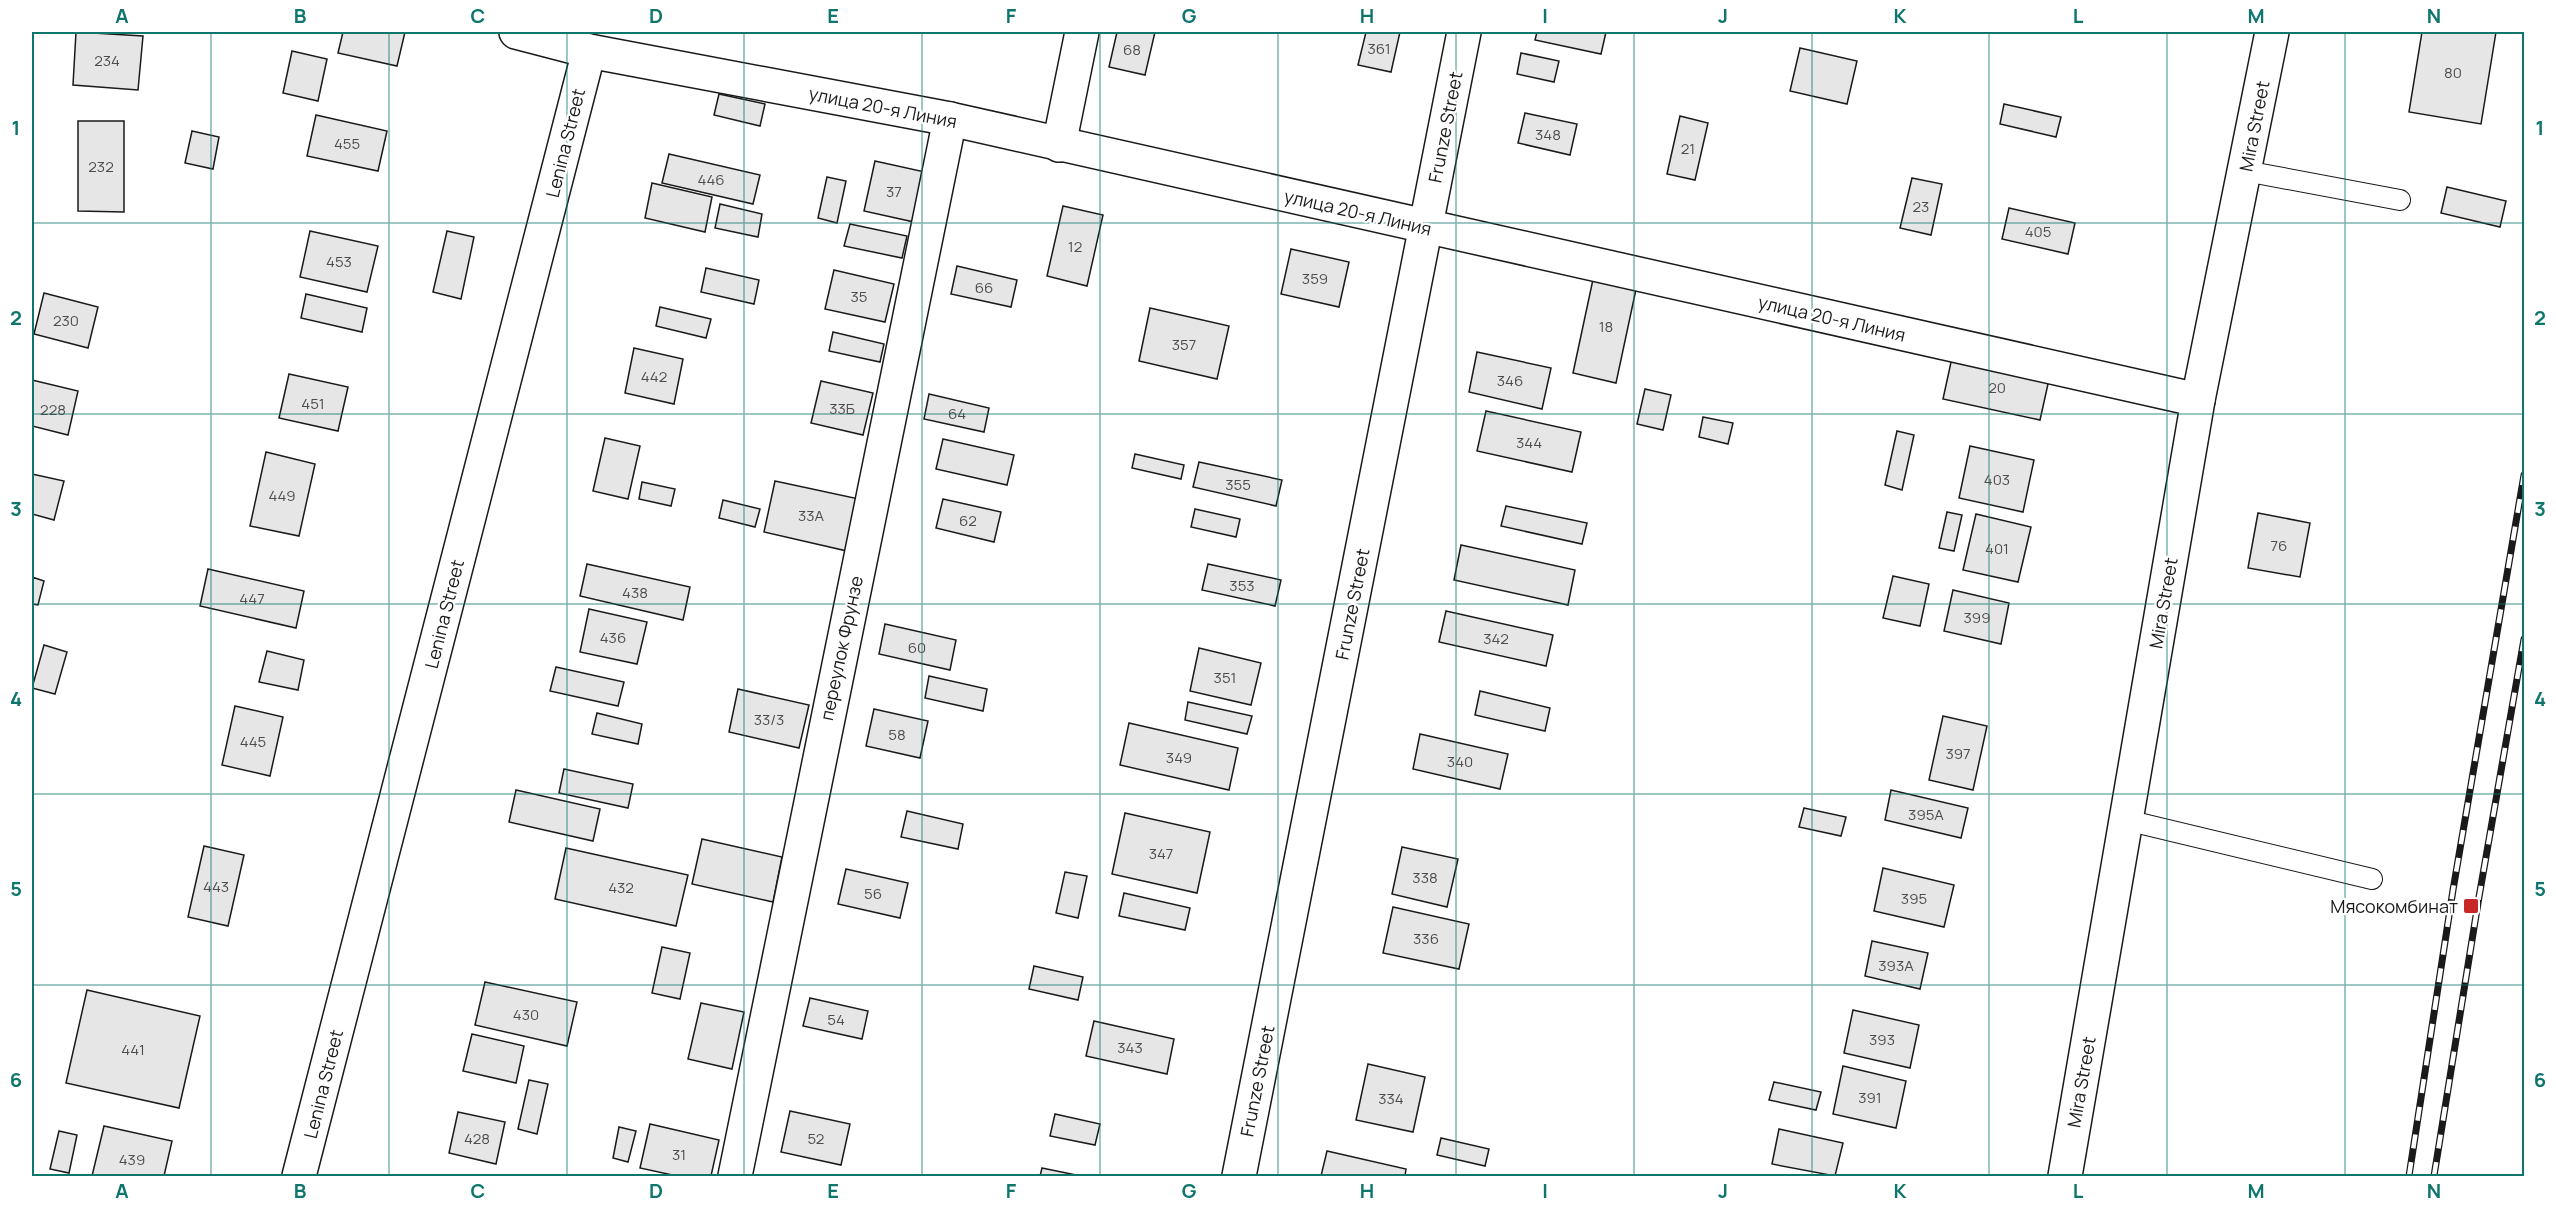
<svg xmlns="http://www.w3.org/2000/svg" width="2556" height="1208" viewBox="0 0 2556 1208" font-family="Manrope,sans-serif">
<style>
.building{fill:#e6e6e6;stroke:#1a1a1a;stroke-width:1.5}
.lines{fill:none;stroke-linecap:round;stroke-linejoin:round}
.service-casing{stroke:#1a1a1a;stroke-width:22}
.minor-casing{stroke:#1a1a1a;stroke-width:36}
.secondary-casing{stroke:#1a1a1a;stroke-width:36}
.primary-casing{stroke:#1a1a1a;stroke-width:36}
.service{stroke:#fff;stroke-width:20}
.minor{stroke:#fff;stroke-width:33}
.secondary{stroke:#fff;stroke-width:33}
.primary{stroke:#fff;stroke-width:33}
.rail-casing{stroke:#1a1a1a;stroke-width:7}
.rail{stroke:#fff;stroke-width:4.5;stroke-dasharray:14;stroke-linecap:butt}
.grid{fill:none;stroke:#0f766e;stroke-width:1.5;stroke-opacity:0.55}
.poi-dot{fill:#c62828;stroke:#fff;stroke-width:2}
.labels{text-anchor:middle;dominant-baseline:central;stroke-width:4.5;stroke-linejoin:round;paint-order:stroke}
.number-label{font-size:15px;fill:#4d4d4d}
.street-label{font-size:18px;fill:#1a1a1a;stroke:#fff}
.poi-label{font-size:18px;fill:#1a1a1a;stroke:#fff;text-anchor:end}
.neatline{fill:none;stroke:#0f766e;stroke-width:2}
.grid-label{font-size:20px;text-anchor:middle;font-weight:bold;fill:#0f766e}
</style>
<rect width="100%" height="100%" fill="#fff"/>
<!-- building -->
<path class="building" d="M76,32l67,4 -5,54 -65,-5z
M343,32h62l-8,34 -59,-13z
M1117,32h38l-10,43 -36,-8z
M1366,32h34l-9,40 -33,-7z
M1537,32h69l-5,22 -66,-14z
M2422,32h74l-15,92 -72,-12z
M1800,48l57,13 -10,43 -57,-13z
M292,51l35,8 -9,42 -35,-8z
M1521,53l38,8 -5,21 -37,-8z
M719,94l46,10 -5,22 -46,-11z
M2004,104l57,13 -5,20 -56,-13z
M1525,113l52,11 -7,31 -52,-12z
M316,115l71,16 -9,40 -71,-15z
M1680,116l28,7 -13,57 -28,-6z
M78,121h46v91l-46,-1z
M192,131l27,6 -6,32 -28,-6z
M669,154l91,21 -7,29 -91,-21z
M875,161l50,11 -11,50 -50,-11z
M827,177l19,4 -9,42 -19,-5z
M1912,178l30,6 -11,51 -31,-7z
M652,183l60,14 -7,35 -60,-14z
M2447,187l59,14 -6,26 -59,-14z
M720,204l42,10 -4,23 -43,-9z
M1063,206l40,9 -16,71 -40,-10z
M2009,208l66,15 -7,31 -66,-15z
M850,224l57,12 -5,22 -58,-12z
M310,231l68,15 -11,46 -67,-15z
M447,231l27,6 -13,62 -28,-7z
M1291,249l58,13 -10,45 -58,-13z
M957,266l60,14 -6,27 -60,-13z
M706,268l53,12 -5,24 -53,-12z
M834,270l60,14 -9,38 -60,-13z
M1595,270l43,10 -22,103 -43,-10z
M44,293l54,14 -10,41 -54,-14z
M306,294l61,14 -5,24 -61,-14z
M660,307l51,12 -5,19 -50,-12z
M1150,308l79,18 -12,53 -78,-18z
M833,332l51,12 -4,18 -51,-11z
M634,348l49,11 -9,45 -49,-11z
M1477,352l74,16 -9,41 -73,-17z
M1953,353l97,22 -10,45 -97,-21z
M289,374l59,13 -10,44 -59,-13z
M32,380l46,11 -10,44 -36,-9z
M821,381l52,12 -10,42 -52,-12z
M1645,389l26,6 -8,35 -26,-6z
M929,394l60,14 -5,24 -60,-13z
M1486,411l95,21 -9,40 -95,-21z
M1703,417l30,6 -5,21 -29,-7z
M1897,431l17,4 -12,55 -17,-5z
M605,438l35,8 -12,53 -35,-8z
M943,439l71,16 -7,30 -71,-16z
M1970,446l64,14 -11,52 -64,-14z
M266,452l49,12 -16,72 -49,-10z
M1135,454l49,11 -3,14 -49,-11z
M1199,462l83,18 -6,26 -83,-19z
M32,474l32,7 -10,39 -22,-6z
M775,481l84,18 -12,52 -83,-19z
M642,482l33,7 -4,17 -32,-7z
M943,499l58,13 -7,30 -58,-14z
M723,500l37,9 -5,18 -36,-9z
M1506,506l81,17 -5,21 -81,-18z
M1195,509l45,10 -4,18 -45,-10z
M1947,512l15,3 -8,36 -15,-3z
M2258,513l52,10 -10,54 -52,-9z
M1976,514l55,13 -13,55 -55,-12z
M1461,545l114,25 -7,35 -114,-25z
M587,564l103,23 -7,33 -103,-24z
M1208,564l73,16 -6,26 -73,-16z
M208,569l96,22 -8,37 -96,-22z
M1893,576l36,8 -9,42 -37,-8z
M32,577l12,4 -6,24 -6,-1z
M1953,590l56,13 -8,41 -57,-13z
M589,609l58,13 -10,42 -57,-12z
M1446,611l107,24 -7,31 -107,-24z
M885,624l71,16 -6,30 -71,-16z
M44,645l23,7 -12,42 -23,-6z
M1199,648l62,15 -10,42 -61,-14z
M267,651l37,9 -6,30 -39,-8z
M556,667l68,15 -6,24 -68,-15z
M929,676l58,13 -4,22 -58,-13z
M738,689l71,16 -10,43 -70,-16z
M1480,691l70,17 -5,23 -70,-16z
M1188,702l64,14 -5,18 -62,-14z
M235,706l48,11 -13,59 -48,-11z
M874,709l54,12 -8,37 -54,-12z
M597,713l45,11 -4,20 -46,-10z
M1943,716l44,10 -14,64 -44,-10z
M1129,723l109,25 -9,42 -109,-25z
M1420,734l88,20 -8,35 -87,-20z
M564,769l69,15 -5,24 -69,-15z
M516,790l84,19 -7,32 -84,-19z
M1891,790l77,18 -7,30 -76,-18z
M1804,808l42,9 -5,19 -42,-9z
M907,811l56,13 -5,25 -57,-12z
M1125,813l85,19 -13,61 -85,-19z
M702,839l80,18 -9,45 -81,-18z
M204,846l40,9 -16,71 -40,-9z
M1402,847l56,12 -11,48 -55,-13z
M566,848l122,27 -12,51 -121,-27z
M1883,868l71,17 -10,42 -70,-16z
M846,869l62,14 -8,35 -62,-14z
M1065,872l22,4 -9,42 -22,-5z
M1124,893l66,15 -5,22 -66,-14z
M1393,907l76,17 -10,45 -76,-16z
M1872,941l56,12 -8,36 -55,-13z
M662,947l28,6 -10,46 -28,-6z
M1034,966l49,11 -5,23 -49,-11z
M485,982l92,20 -10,44 -92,-21z
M87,990l113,26 -21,92 -113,-25z
M810,998l58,13 -6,28 -59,-13z
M701,1003l43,9 -12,57 -44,-10z
M1853,1010l66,15 -9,43 -66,-15z
M1094,1021l80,18 -7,35 -81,-18z
M472,1034l52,12 -8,37 -53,-12z
M1368,1064l57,13 -12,55 -57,-12z
M1843,1066l63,15 -10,47 -63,-14z
M529,1080l19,4 -11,50 -19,-5z
M1774,1082l47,10 -5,18 -47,-10z
M790,1111l60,13 -9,41 -60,-13z
M458,1112l47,10 -9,42 -47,-11z
M1055,1114l45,10 -5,21 -45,-9z
M650,1124l69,16 -8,36h-34l-37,-8z
M104,1126l68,15 -8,35h-72z
M619,1127l17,4 -8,31 -15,-4z
M1779,1129l64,14 -8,33 -63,-12z
M59,1131l18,4 -8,38 -19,-4z
M1441,1138l48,11 -4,17 -48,-11z
M1327,1151l79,18 -1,7h-84z
M1042,1168l39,8h-41z"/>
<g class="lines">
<defs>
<path id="service" d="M2245,171l155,29
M2126,820l246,59"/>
<path id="minor" d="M516,32l73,19
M1059,145l23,-113
M735,1176l215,-1057
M1239,1176l225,-1144"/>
<path id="secondary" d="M299,1176l290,-1125 361,68 1248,281"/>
<path id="primary" d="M2065,1176l133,-776 74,-368"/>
</defs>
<!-- service casing -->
<use href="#service" class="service-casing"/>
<!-- minor casing -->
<use href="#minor" class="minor-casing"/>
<!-- secondary casing -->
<use href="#secondary" class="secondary-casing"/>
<!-- primary casing -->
<use href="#primary" class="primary-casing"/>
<!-- service -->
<use href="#service" class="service"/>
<!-- minor -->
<use href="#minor" class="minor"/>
<!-- secondary -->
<use href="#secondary" class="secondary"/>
<!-- primary -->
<use href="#primary" class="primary"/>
<defs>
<path id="rail" d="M2409,1176l44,-286 71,-415
M2434,1176l45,-279 45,-258"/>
</defs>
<!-- rail casing -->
<use href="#rail" class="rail-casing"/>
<!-- rail -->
<use href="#rail" class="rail"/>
</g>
<!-- grid -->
<path class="grid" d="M211,32v1144M389,32v1144M567,32v1144M744,32v1144M922,32v1144M1100,32v1144M1278,32v1144M1456,32v1144M1634,32v1144M1812,32v1144M1989,32v1144M2167,32v1144M2345,32v1144M32,223h2492M32,414h2492M32,604h2492M32,794h2492M32,985h2492"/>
<!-- markers -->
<rect class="poi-dot" x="2463" y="898" width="16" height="16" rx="3"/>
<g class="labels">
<!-- number labels -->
<g class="number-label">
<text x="1379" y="48">361</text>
<text x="1132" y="49">68</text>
<text x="107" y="60">234</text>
<text x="2453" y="72">80</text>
<text x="1548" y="134">348</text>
<text x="347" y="143">455</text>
<text x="1688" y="148">21</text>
<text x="101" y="166">232</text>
<text x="711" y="179">446</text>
<text x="894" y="191">37</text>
<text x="1921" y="206">23</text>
<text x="2038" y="231">405</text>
<text x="1075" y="246">12</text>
<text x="339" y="261">453</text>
<text x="1315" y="278">359</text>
<text x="984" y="287">66</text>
<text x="859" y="296">35</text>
<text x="66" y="320">230</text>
<text x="1606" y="326">18</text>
<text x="1184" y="344">357</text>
<text x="654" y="376">442</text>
<text x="1510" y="380">346</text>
<text x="1997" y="387">20</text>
<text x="313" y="403">451</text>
<text x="842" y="408">33Б</text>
<text x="53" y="409">228</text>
<text x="957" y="413">64</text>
<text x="1529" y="442">344</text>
<text x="1997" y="479">403</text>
<text x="1238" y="484">355</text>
<text x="282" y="495">449</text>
<text x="811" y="515">33А</text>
<text x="968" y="520">62</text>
<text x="2279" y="545">76</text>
<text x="1997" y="548">401</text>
<text x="1242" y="585">353</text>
<text x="635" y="592">438</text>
<text x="252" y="598">447</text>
<text x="1977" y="617">399</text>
<text x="613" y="637">436</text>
<text x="1496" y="638">342</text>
<text x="917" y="647">60</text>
<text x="1225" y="677">351</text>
<text x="769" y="719">33/3</text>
<text x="897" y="734">58</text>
<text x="253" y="741">445</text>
<text x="1958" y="753">397</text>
<text x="1179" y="757">349</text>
<text x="1460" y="761">340</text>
<text x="1926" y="814">395А</text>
<text x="1161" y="853">347</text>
<text x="1425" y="877">338</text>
<text x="216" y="886">443</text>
<text x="621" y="887">432</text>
<text x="873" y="893">56</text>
<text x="1914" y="898">395</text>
<text x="1426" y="938">336</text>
<text x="1896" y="965">393А</text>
<text x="526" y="1014">430</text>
<text x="836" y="1019">54</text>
<text x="1882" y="1039">393</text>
<text x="1130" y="1047">343</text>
<text x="133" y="1049">441</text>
<text x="1870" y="1097">391</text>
<text x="1391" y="1098">334</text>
<text x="477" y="1138">428</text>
<text x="816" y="1138">52</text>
<text x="679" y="1154">31</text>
<text x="132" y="1159">439</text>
</g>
<!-- street labels -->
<g class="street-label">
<text transform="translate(883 107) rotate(11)">улица 20-я Линия</text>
<text transform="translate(2254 126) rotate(-79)">Mira Street</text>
<text transform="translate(1445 127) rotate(-79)">Frunze Street</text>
<text transform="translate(565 143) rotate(-76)">Lenina Street</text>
<text transform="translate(1358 212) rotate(13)">улица 20-я Линия</text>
<text transform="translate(1832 318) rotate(13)">улица 20-я Линия</text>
<text transform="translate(2163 603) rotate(-80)">Mira Street</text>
<text transform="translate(1352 604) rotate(-79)">Frunze Street</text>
<text transform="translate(444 614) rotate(-76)">Lenina Street</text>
<text transform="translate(841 648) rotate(-78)">переулок Фрунзе</text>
<text transform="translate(1257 1081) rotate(-79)">Frunze Street</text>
<text transform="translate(2081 1082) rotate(-80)">Mira Street</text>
<text transform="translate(323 1084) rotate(-76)">Lenina Street</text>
</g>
<!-- poi labels -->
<g class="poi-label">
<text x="2458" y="906">Мясокомбинат</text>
</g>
</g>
<!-- border -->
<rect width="2556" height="1208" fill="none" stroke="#ffffff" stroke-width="66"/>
<rect x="33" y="33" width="2490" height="1142" class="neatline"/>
<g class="grid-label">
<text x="122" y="23">A</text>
<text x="300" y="23">B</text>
<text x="478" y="23">C</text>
<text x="656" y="23">D</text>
<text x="833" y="23">E</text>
<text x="1011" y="23">F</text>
<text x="1189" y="23">G</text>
<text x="1367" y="23">H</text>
<text x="1545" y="23">I</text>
<text x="1723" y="23">J</text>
<text x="1900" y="23">K</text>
<text x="2078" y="23">L</text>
<text x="2256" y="23">M</text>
<text x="2434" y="23">N</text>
<text x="16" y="135">1</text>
<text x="2540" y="135">1</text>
<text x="16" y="325">2</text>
<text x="2540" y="325">2</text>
<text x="16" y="516">3</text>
<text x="2540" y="516">3</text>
<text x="16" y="706">4</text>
<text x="2540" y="706">4</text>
<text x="16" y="896">5</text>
<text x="2540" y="896">5</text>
<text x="16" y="1087">6</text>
<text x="2540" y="1087">6</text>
<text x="122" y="1198">A</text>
<text x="300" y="1198">B</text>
<text x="478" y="1198">C</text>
<text x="656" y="1198">D</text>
<text x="833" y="1198">E</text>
<text x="1011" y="1198">F</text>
<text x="1189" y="1198">G</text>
<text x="1367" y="1198">H</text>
<text x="1545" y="1198">I</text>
<text x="1723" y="1198">J</text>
<text x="1900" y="1198">K</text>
<text x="2078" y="1198">L</text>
<text x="2256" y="1198">M</text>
<text x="2434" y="1198">N</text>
</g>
</svg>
